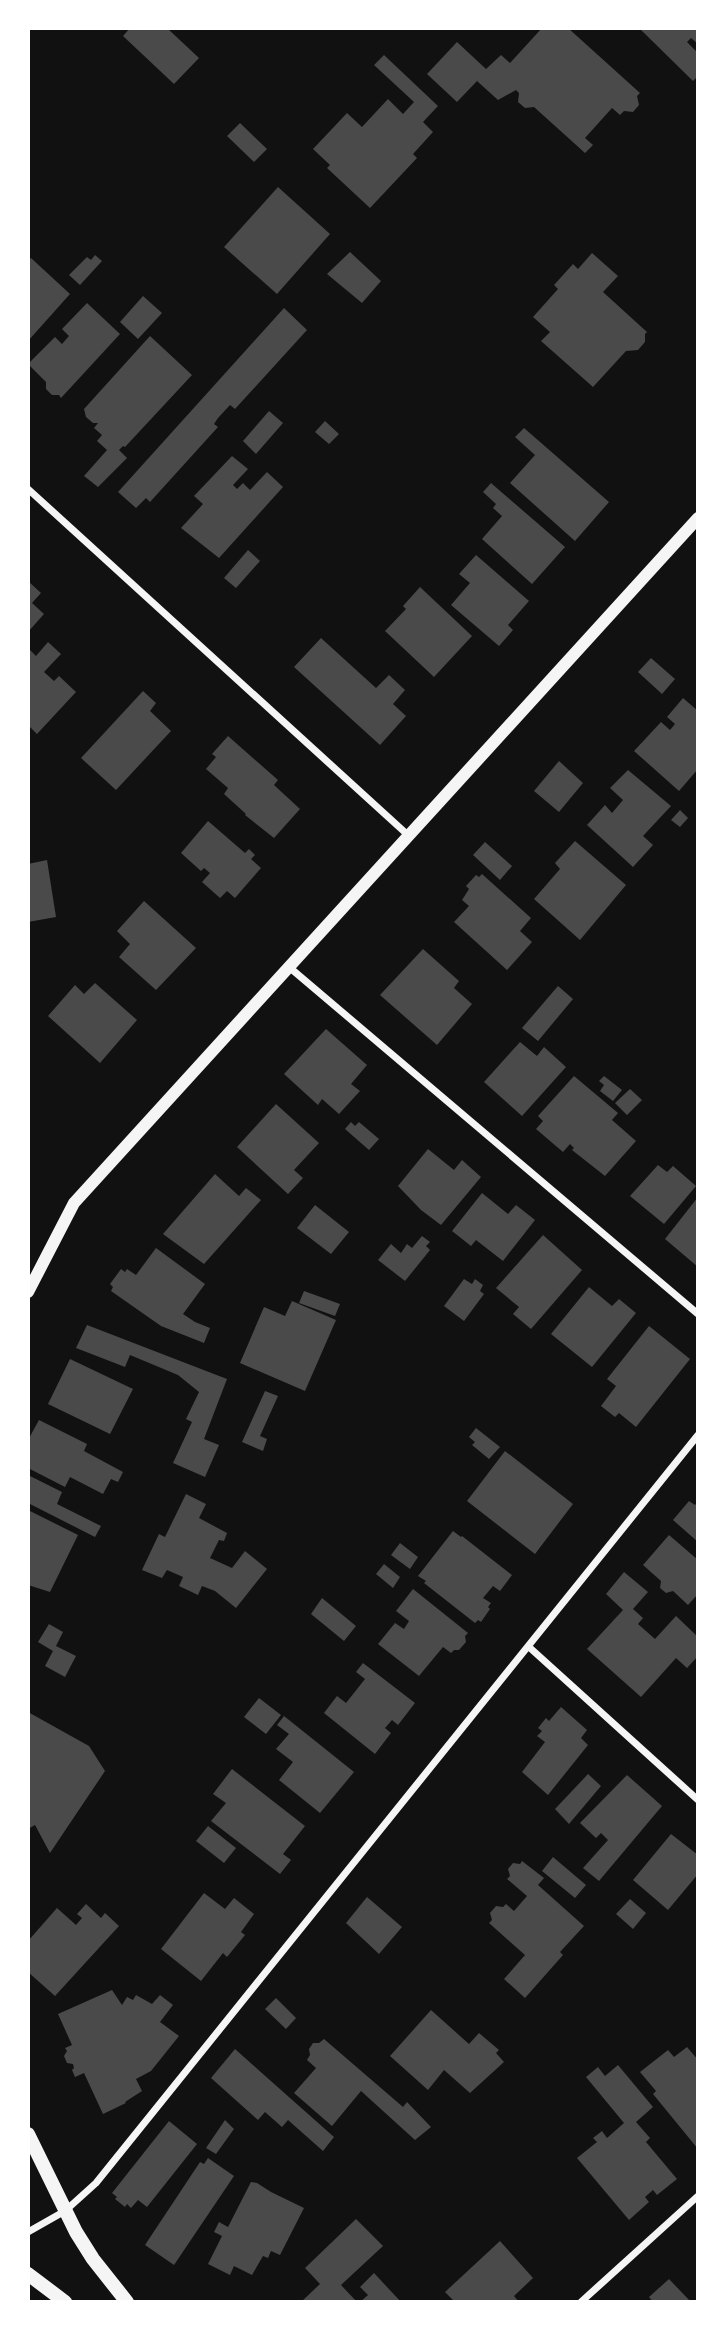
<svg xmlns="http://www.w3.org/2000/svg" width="726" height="2330" viewBox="0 0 726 2330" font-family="'Varela Round',sans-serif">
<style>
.building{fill:#4a4a4a}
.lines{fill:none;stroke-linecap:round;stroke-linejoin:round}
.minor{stroke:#f5f5f5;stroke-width:7}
.tertiary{stroke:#f5f5f5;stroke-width:12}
.secondary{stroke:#f5f5f5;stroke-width:14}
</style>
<rect width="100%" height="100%" fill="#111"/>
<!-- building -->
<path class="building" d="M130,28h37l32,30 -25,26 -51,-48z
M542,28h26l72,65 -3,3 2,9 -6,7 -9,-1 -4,4 -8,-7 -27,30 8,7 -8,8 -51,-46 -9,1 -7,-6 1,-9 -3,-3 -18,10 -21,-19 -20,21 -30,-28 30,-32 29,27 15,-14 9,8z
M639,28h59v16l-7,-6 -4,4 11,11v23l-5,5z
M384,55l54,51 -15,16 10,10 -20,22 4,4 -47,50 -43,-40 3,-3 -17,-16 34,-36 15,14 26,-28 15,15 11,-12 -40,-37z
M240,123l27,26 -13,13 -27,-26z
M278,187l52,47 -53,60 -53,-47z
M350,252l31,29 -19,22 -35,-29z
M592,253l26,23 -15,16 44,40 -2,2v8l-7,8 -12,1 -33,36 -52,-46 9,-9 -17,-15 25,-28 -4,-4 19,-21 5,5z
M95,255l7,6 -22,24 -11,-10 18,-18 4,3z
M31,258l39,36 -42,47v-80z
M143,296l19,17 -24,26 -18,-17z
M87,303l33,31 -59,64 -2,-3h-7l-6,-6v-7l-18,-18 27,-27 7,7 7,-8 -7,-7z
M284,308l23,22 -72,79 -5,-4 -12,13 -4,6 4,3 -68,75 -4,-4 -10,10 -18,-16z
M150,336l42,39 -67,72 -2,-1 -4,4 8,8 -29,29 -14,-11 23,-26 -10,-9 5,-6 -8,-7 4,-5h-5l-7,-6 -2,-8z
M269,411l14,12 -27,31 -13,-13z
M325,421l14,13 -10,10 -14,-12z
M524,428l85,74 -34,39 -65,-58 25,-28 -20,-18z
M232,456l16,13 -15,16 4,4 6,-6 7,7 17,-18 16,15 -64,71 -38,-30 22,-24 -9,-8z
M491,483l74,64 -33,37 -50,-45 20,-23 -9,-8 3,-4 -13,-12z
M248,550l12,11 -24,27 -12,-10z
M476,555l53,46 -21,24 5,5 -14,16 -48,-41 19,-22 -11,-9z
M28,581l13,12 -9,10 12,11 -16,18z
M420,587l52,49 -38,41 -49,-46 21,-22 -3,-3z
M321,638l55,50 13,-13 16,15 -12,14 13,12 -26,29 -86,-78z
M48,642l13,12 -17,18 10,9 5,-5 17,16 -39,42 -9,-9v-77l8,8z
M651,658l24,21 -13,15 -24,-22z
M143,691l13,12 -6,8 21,20 -55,59 -35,-32z
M683,698l15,13v58l-19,22 -45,-40 27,-29 9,8 5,-6 -8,-7z
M228,736l50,44 -4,5 26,24 -26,29 -29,-23 1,-1 -22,-20 4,-6 -22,-19 10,-12 -4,-3z
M559,761l24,22 -24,29 -25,-21z
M628,770l43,36 -28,30 10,9 -20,22 -46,-42 18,-20 7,8 11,-13 -13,-12z
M680,810l8,8 -8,9 -9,-7z
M208,821l37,32 4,-4 6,6 -4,4 10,9 -26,30 -8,-7 -7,7 -18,-16 8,-9 -6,-5 -3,3 -20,-18z
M575,841l51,44 -46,55 -46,-41 26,-30 -5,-6z
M485,842l27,24 -12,14 -27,-25z
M47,860l9,57 -28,5v-58z
M482,874l49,44 -11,13 12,11 -25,28 -53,-48 15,-16 -7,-6 7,-11 -3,-3 10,-11 3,2z
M144,901l52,47 -40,42 -37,-33 11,-13 -13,-13z
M423,949l36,32 -5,7 18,16 -35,41 -57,-50z
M95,983l42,37 -37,43 -52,-47 27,-31 9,9z
M558,986l15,13 -35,42 -16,-13z
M326,1029l41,36 -16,19 9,7 -21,23 -17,-15 -4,6 -34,-31z
M520,1042l17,14 7,-9 22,20 -44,49 -38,-34z
M574,1076l44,37 -6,7 24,21 -31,35 -33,-26 2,-2 -4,-4 -7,8 -27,-23 7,-8 -5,-5z
M604,1076l18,14 -9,11 -13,-10 4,-6 -5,-4z
M630,1089l12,11 -15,15 -12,-12z
M276,1104l43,39 -25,27 9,8 -15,16 -51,-47z
M351,1122l4,4 4,-4 20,17 -10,11 -24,-21z
M428,1149l26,21 8,-10 19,17 -40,48 -20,-15 -23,-24z
M658,1165l9,7 6,-6 23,20 -32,38 -34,-28z
M215,1174l24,22 7,-8 15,12 -57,64 -41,-30z
M482,1193l26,21 8,-9 19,15 -32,41 -27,-21 -5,6 -19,-15z
M698,1197v70l-33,-28z
M315,1205l34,27 -18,22 -34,-26z
M543,1235l39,35 -51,59 -18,-15 6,-7 -23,-19z
M422,1236l8,6 -4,4 4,4 -25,31 -27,-21 13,-16 10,9 6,-9 5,4z
M156,1248l49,36 -22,30 12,8 15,6 -6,15 -43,-17 -50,-35 2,-4 -3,-3 11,-15 4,3 2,-3 9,6z
M464,1279l8,5 3,-5 8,6 -3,6 4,3 -20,27 -20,-15z
M589,1287l23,19 7,-7 17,14 -44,54 -41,-33z
M304,1291l36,13 -5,12 -36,-13z
M292,1301l44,19 -31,71 -65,-28 24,-56 21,9z
M87,1325l140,54 -23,60 15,6 -14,32 -32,-14 19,-41 -6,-3 13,-27 -21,-17 -48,-20 -5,12 -49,-19z
M649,1326l41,33 -54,68 -17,-14 -4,4 -14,-11 15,-20 -9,-7z
M70,1359l63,30 -23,45 -62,-30z
M265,1391l13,5 -18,40 7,3 -4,12 -21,-9z
M39,1420l48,24 -3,7 39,21 -5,10 -7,-3 -8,15 -33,-17 -5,10 -37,-19v-28z
M476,1428l24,19 -11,12 -17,-14 3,-3 -6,-5z
M505,1451l68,53 -38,50 -68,-53z
M28,1475l34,17 -5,12 44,22 -6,11 -67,-34z
M186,1494l20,10 -7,14 28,15 -3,8 -5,-1 -9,18 22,10 13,-17 22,18 -31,39 -21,-17 -13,-5 -4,9 -19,-9 4,-9 -16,-7 -5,8 -20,-8 17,-36 6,3z
M689,1501l6,4 3,-4v41l-25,-22z
M28,1510l50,25 -28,57 -22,-7z
M453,1531l8,6 1,-1 50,39 -12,16 -7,-5 -10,12 8,5 -3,4 2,2 -9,13 -3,-2 -3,3 -51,-40 2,-2 -8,-5z
M669,1535l29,25v34l-10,11 -15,-14 -7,2 -6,-5 1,-7 -18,-16z
M400,1543l18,14 -8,12 -19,-14z
M384,1564l16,13 -7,11 -17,-14z
M624,1572l24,20 -15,17 10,9 -5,6 17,15 21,-23 22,21v19l-11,12 -11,-10 -35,39 -54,-48 36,-39 -17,-16z
M413,1589l55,44 -3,3 1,6 -7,8h-5l-3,3 -8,-6 -24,29 -41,-32 17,-21 9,6 5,-8 -13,-10z
M322,1598l34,28 -12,15 -33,-27z
M49,1624l14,8 -7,14 20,10 -11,21 -20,-11 8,-15 -15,-9z
M363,1663l52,40 -17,22 -6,-5 -7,8 6,5 -16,21 -51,-41 13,-17 9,7 19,-24 -9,-7z
M259,1698l22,17 -15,19 -22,-17z
M561,1707l26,23 -6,8 7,7 -40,50 -26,-23 23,-30 -8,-6 5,-5 -4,-3 8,-10 3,3z
M28,1712l61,34 16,25 -55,82 -15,-28 -7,4z
M284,1716l70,56 -34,41 -41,-33 14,-18 -17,-13 13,-15 -12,-9z
M232,1769l73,57 -22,28 8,6 -11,14 -69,-53 15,-18 -13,-9z
M588,1774l13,12 -32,38 -14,-15z
M627,1775l35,31 -63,75 -16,-13 25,-28 -7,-7 -5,5 -16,-15z
M208,1826l28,22 -12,15 -28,-22z
M671,1834l27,21v19l-30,36 -35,-30z
M553,1857l33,28 -11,13 -33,-27z
M522,1861l22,17 -6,7 46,41 -24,26 3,3 -38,43 -21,-19 21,-24 -36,-32 3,-3 -2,-7 6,-7 7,1 3,-3 8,7 13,-15 -20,-17 3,-3 -2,-7 5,-6 7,1z
M204,1893l21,16 9,-11 20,16 -13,18 4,3 -18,22 -4,-4 -22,28 -40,-32z
M367,1897l35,30 -23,27 -33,-31z
M630,1899l16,14 -13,16 -17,-15z
M86,1904l15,14 4,-5 14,13 -64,70 -27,-24v-31l29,-33 19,17 6,-7 -5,-4z
M112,1990l10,15 5,-8 6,3 3,-5 16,9 8,-9 13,10 -13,17 19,14 -28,35 -15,8 6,12 -17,11 1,1 -23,11 -19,-41 -9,4 -3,-7 2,-2 -1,-4 -6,-1 -3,-7 3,-5 -2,-3 7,-3 -14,-31z
M276,1998l20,20 -10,11 -21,-20z
M431,2010l38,34 10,-11 20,17 -3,3 8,9 -34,31 -26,-23 -16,20 -38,-34z
M324,2039l79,68 4,-5 24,25 -16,13 -54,-49 -29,35 -38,-33 22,-25 -9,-8 3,-5 -1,-6 4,-6h6z
M687,2047l11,13v89l-45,-55 3,-3 -16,-19 28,-22 6,7z
M235,2049l99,88 -11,14 -35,-31 -6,7 -17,-15 -7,8 -47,-42z
M618,2065l35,42 -17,15 14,16 -4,4 31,37 -20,16 -4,-5 -8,7 4,5 -20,18 -52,-62 20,-16 -4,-4 9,-7 5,7 17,-15 -38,-46 12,-10 7,9z
M225,2120l9,9 -18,25 -10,-6z
M169,2121l28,23 -50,63 -9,-7 -7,8 -4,-4 -2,3 -10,-8 2,-2 -5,-4z
M208,2158l26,18 -60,89 -29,-20 55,-83 4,2z
M251,2182l6,1 14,9 33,16 -24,47 -9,-4 -3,7 -5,-2 -11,19 -18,-9 -4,9 -22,-11 14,-28 -8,-4 5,-10 9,5z
M356,2219l27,27 -42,39 16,17h-56l19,-18 -15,-16z
M500,2241l33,37 -19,18 5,6h-64l-10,-10z
M374,2273l27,29h-41l8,-7 -8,-8z
M669,2279l22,23h-38l-4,-5z"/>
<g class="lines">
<!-- minor -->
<path class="minor" d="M28,489l381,347
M289,967l409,347
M529,1647l169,153
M28,2232l37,-21 31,-28 602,-748
M581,2302l117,-106"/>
<!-- tertiary -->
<path class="tertiary" d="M28,1292l46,-89 624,-685"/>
<!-- secondary -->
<path class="secondary" d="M28,2134l48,98 17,27 34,43
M28,2274l37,28"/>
</g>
<!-- border -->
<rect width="726" height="2330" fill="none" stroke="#ffffff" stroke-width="60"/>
</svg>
